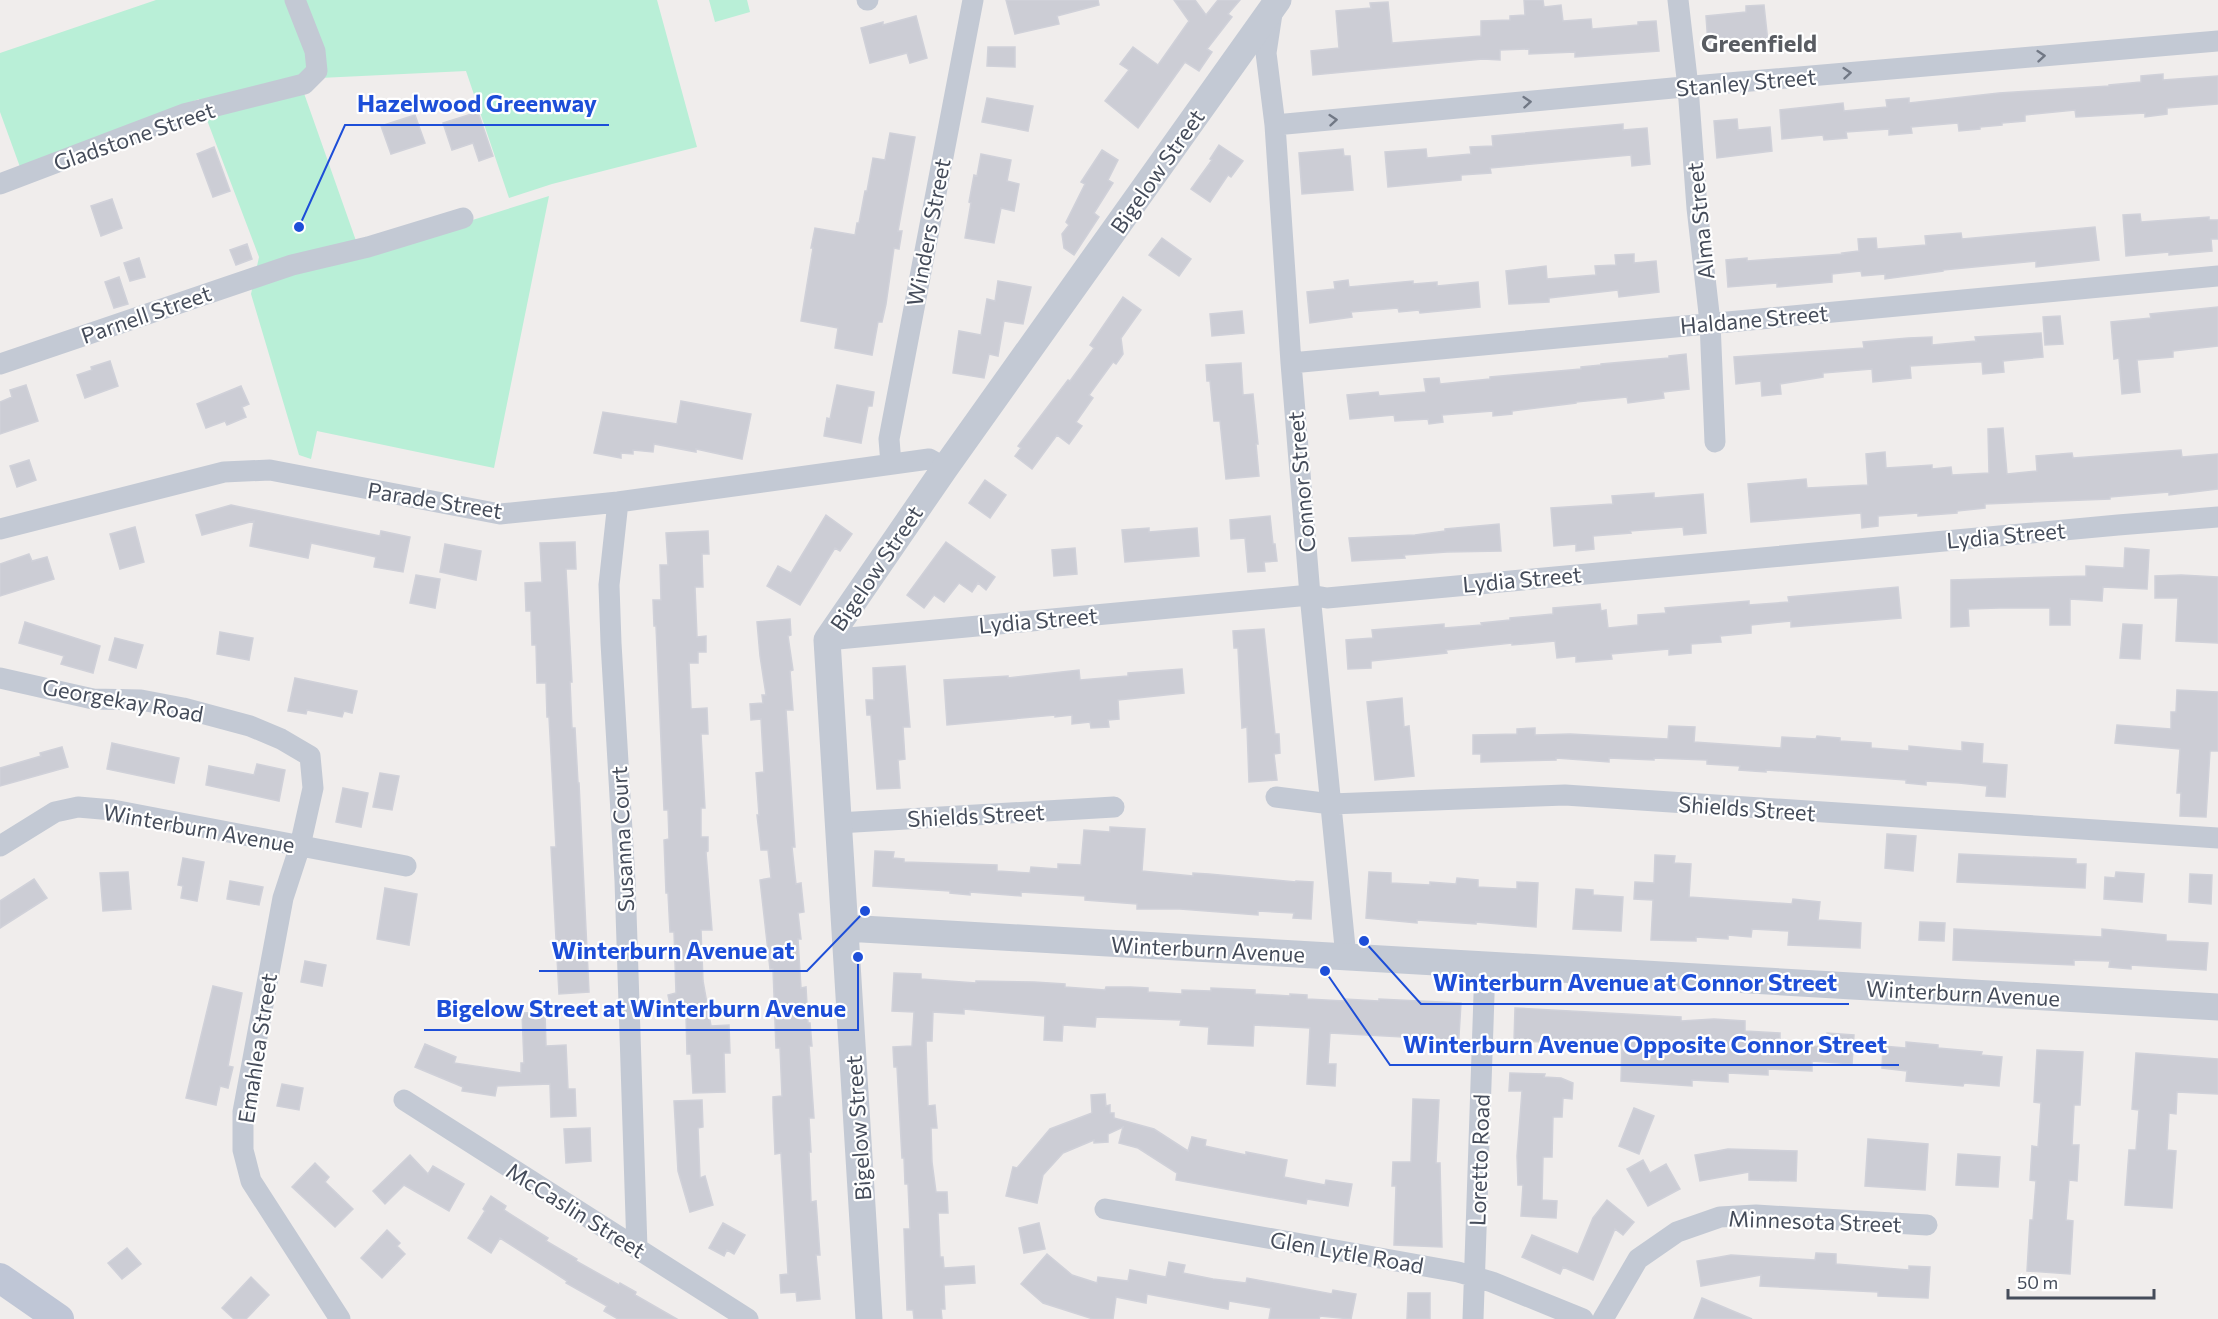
<svg xmlns="http://www.w3.org/2000/svg" width="2218" height="1319" viewBox="0 0 2218 1319" font-family="Commissioner,sans-serif">
<style>
.green{fill:#b9efd7}
.building{fill:#cccdd5;stroke:#d0d1d9;stroke-width:1.5}
.lines{fill:none;stroke-linecap:round;stroke-linejoin:round}
.minor{stroke:#c3c9d4;stroke-width:21}
.tertiary{stroke:#c3c9d4;stroke-width:27}
.secondary{stroke:#bfc6d6;stroke-width:30}
.oneway{stroke:#717885}
.labels{text-anchor:middle;dominant-baseline:central;stroke-width:4.5;stroke-linejoin:round;paint-order:stroke}
.street-label{font-size:22px;fill:#454c5a;stroke:#fff}
.neighbourhood-label{font-size:24px;font-weight:bold;fill:#595c62;stroke:#fff}
.leader{fill:none;stroke:#1d4ed8;stroke-width:2}
.callout-dot{fill:#1d4ed8;stroke:#fff;stroke-width:2}
.callout-label{font-size:24px;text-anchor:middle;font-weight:bold;fill:#1d4ed8;stroke:#fff;stroke-width:4.5;stroke-linejoin:round;paint-order:stroke}
</style>
<rect width="100%" height="100%" fill="#f0edec"/>
<!-- green -->
<path class="green" d="M156,0h501l40,147 -145,37 -43,14 -43,-127 -167,8 62,176 188,-59 -55,272 -177,-37 -6,28 -12,-4 -48,-161 8,-37 -60,-158 -179,68 -20,-55v-59z
M709,0h38l3,12 -35,10z"/>
<!-- building -->
<path class="building" d="M1006,0h92l1,5 -42,11 2,8 -44,10z
M1174,0h21l11,15 12,-15h22l-12,14 4,3 -25,32 5,3 -13,19 -14,-9 -47,66 -33,-27 24,-31 -9,-6 13,-17 25,18 31,-44z
M1524,0h19l1,7 17,-2 2,16 28,-2 1,10 46,-4v-3l18,-1 3,30 -84,6v-5l-46,2v-5l-29,1v10l-17,-1 -170,16 -2,-24 28,-3 -3,-37 35,-3 -1,-5 18,-1 4,41 89,-7v-15l29,-1v-4l15,-1z
M1764,5l4,37 -19,2v-4l-41,4 -2,-28 40,-4v-6z
M916,16l11,42 -17,5 -3,-10 -37,10 -9,-35 22,-6v3z
M988,47h27v20l-28,-1z
M2163,74v6l55,-4v28l-51,4v6l-22,3v-4l-69,4 -1,-7 -50,5v6l-23,2v2l-22,2v2l-21,2 -1,-8 -47,4 1,6 -23,2v-6l-43,3 1,6 -23,2 -1,-5 -41,4 -2,-29 63,-7 1,8 43,-4 -1,-7 23,-2v5l90,-10 110,-7v-1l32,-3v-6z
M987,98l46,8 -5,25 -46,-9z
M478,112l15,44 -14,5 -6,-18 -21,7 -9,-27z
M415,115l10,28 -34,11 -10,-28z
M1737,119l1,11 32,-3 2,24 -55,7 -3,-37z
M1623,124v6l24,-2 3,36 -18,2 -1,-11 -141,13 1,5 -30,2v5l-73,7 -3,-35 41,-3 1,9 44,-4 -1,-7 23,-1 -1,-10z
M890,133l25,4 -17,94h4l-3,18 -5,-1 -8,56 -4,18h-4l-6,33 -37,-7 3,-20 -37,-7 12,-73h-2l4,-20 40,7 2,-12h2l6,-32h2l6,-33 12,2z
M1219,145l24,16 -12,16 -3,-2 -18,27 -19,-13 21,-29 -2,-1z
M214,147l16,44 -17,6 -16,-43z
M1343,149l1,7h6l3,34 -51,4 -3,-41z
M1102,150l16,10 -10,20 5,3 -19,30 5,4 -25,38 -10,-7 -2,-14 7,-9 -3,-3 19,-38 -4,-2z
M981,154l30,6 -4,21 12,3 -5,27 -13,-3 -7,35 -29,-5 6,-35 -2,-1 5,-27 3,1z
M112,199l10,29 -21,8 -10,-30z
M2140,214l1,8 68,-5v3h9v19h-7l1,12 -43,4v-3l-43,4 -3,-41z
M2095,227l4,33 -63,7v-6l-93,9v1l-58,8v-5l-23,2 -1,-5 -29,3v8l-55,5v-4l-49,4 -2,-27 21,-2v3l96,-7 -1,-1 17,-2 -1,-12 18,-1 1,11 49,-4 -1,-9 36,-3 1,6z
M1162,238l29,21 -12,17 -30,-21z
M247,244l5,15 -16,6 -6,-15z
M1634,254v9l22,-2 3,31 -40,5 -1,-7 -69,8v4l-40,2 -3,-33 40,-5 1,13 49,-4 -1,-9 21,-1 -1,-10z
M139,258l6,19 -15,4 -6,-18z
M119,277l9,27 -14,4 -9,-26z
M1348,280l1,7 64,-6v3l24,-2v4l41,-4 2,25 -60,6 -1,-3 -20,2 -1,-4 -47,4 1,5 -42,6 -3,-31 28,-3 -1,-7z
M998,281l33,6 -8,37 -19,-3 -6,35 -9,-2 -5,24 -31,-5 6,-42 22,4 6,-36 8,2z
M1123,297l18,13 -20,28 2,16 -7,10 -3,-2 -24,33 4,3 -17,24 6,4 -13,18 -12,-9 -25,34 -17,-13 6,-8 -3,-2 50,-66 2,1 24,-33 -4,-3z
M2218,307v39l-45,5v6l-36,3 3,32 -18,2 -3,-36 -5,1 -3,-37 40,-4 -1,-4z
M1242,311l2,22 -32,3 -2,-22z
M2060,316l3,28 -18,1 -2,-28z
M2041,333l2,24 -40,4 1,11 -21,2 -1,-12h-5l-67,4 1,12 -38,4 -1,-13 -49,4v4l-43,7 1,10 -19,2 -1,-15 -25,3 -2,-27 130,-9 -1,-6 45,-4 24,-1v8l44,-4 -1,-4z
M1686,354l3,35 -26,3 1,6 -36,5 -1,-6 -51,5v1l-64,8v3l-19,2v-5l-51,4 1,7 -14,2 -1,-5 -33,2 -1,-6 -44,4 -3,-24 31,-3 1,4 47,-4 -2,-13 15,-1 1,6 50,-5v-2l91,-8v-2l20,-2v-1l68,-6v-2z
M110,361l8,25 -33,12 -8,-23 15,-5 -1,-3z
M1241,363l2,32 10,-1 5,50h-2l3,32 -33,3 -6,-58h-6l-4,-40h-3l-1,-16z
M26,385l12,36 -38,13v-32l12,-5 -2,-7z
M837,385l37,7 -2,14h-4l-7,37 -37,-7 3,-18 3,1z
M241,386l8,18 -7,3 4,10 -19,8 -2,-4 -19,7 -9,-24z
M681,401l70,13 -9,45 -46,-10v3l-42,-8 -1,8 -20,-2v4l-12,-1v5l-27,-5 9,-41 74,12z
M2003,428l4,46 30,-3 -1,-15 36,-3 1,5 108,-8 1,7 36,-3v35l-49,6v-3l-59,5v2l-125,5v4l-28,3v2l-39,3v-3l-40,3v10l-16,2 -1,-15 -110,9 -3,-38 58,-5 1,9 61,-3 -2,-31 19,-2 1,16 46,-3v4l19,-2 1,8 37,-2 -1,-44z
M29,460l7,20 -19,7 -7,-21z
M985,480l21,15 -16,23 -21,-15z
M1654,493v5l49,-4 3,39 -22,2 -1,-8 -53,4 1,2 -38,3 1,13 -18,2v-7l-22,2 -3,-38 62,-4 -1,-8z
M231,505l149,31 1,-5 29,6 -7,35 -29,-5 2,-10 -65,-14 -3,15 -58,-12 4,-25 -52,14 -6,-20z
M826,515l26,19 -12,17 -5,-3 -35,57 -33,-19 11,-20 13,7z
M1270,516l3,28h2l2,17 -13,1 1,9 -17,1 -3,-34 -14,1 -1,-19z
M1499,524l2,27 -54,1 -43,3 1,3 -53,3 -3,-23 66,-3 30,-4v-2z
M135,527l9,35 -24,7 -10,-35z
M1149,528v4l48,-4 2,28 -74,6 -3,-32z
M708,531l1,23h-7l1,33h-8l2,50 9,-1v16h-8v11h-9l2,46 16,-1 1,26h-7l4,74h-4v29h7v14l-2,1 6,78h-11l2,51 8,45 18,-1 1,28h-6l1,39 -32,1 -2,-39h-4l-1,-39 -6,1 -2,-8 -7,2 -3,-15 8,-2 -2,-61h-4l-2,-39h-2l-2,-53 5,-1 -1,-29h-4l-8,-184h-2l-1,-26h8l-1,-35h8l-2,-32z
M575,542l1,27h-10l6,113h-2l2,46h3l3,55h1l10,209 -30,2 -8,-147h5l-7,-130h-2l-1,-34h-9l-1,-38h-4l-1,-34h-5l-1,-28 17,-1 -2,-39z
M946,542l49,35 -9,13 -8,-7 -6,9 -13,-9 -15,19 -10,-7 -10,13 -17,-13z
M445,544l36,7 -5,29 -36,-8z
M1075,548l2,26 -23,2 -2,-26z
M2125,548l24,2 -2,39 -44,-2 -1,14 -32,-2v26h-20v-17h-51l-31,1 1,17 -18,1v-47l135,-4v-10l38,2z
M29,554l3,7 15,-4 7,22 -54,17v-32z
M416,575l24,4 -5,29 -25,-5z
M2181,575l37,2v66l-42,-2 2,-43h-23v-22z
M1898,587l3,31 -110,9v-6l-40,4v8l-31,3 1,6 -30,2v9l-22,2v-6l-58,5 1,5 -36,3v-6l-19,2 -2,-17 -43,4v-2l-66,7 1,3 -76,8v7l-23,1 -2,-29 27,-2 -1,-8 72,-6v4l38,-3 -1,-2 29,-3v-2l43,-4v-6l47,-4 1,7 5,-1 2,18 30,-3v-10l28,-2 -1,-5 84,-7v4l40,-3 -1,-5z
M790,619l1,16 -3,1 5,34 -3,1 3,39h-7l9,137h-3l4,37 5,-1 3,29 -6,1 3,26h-3l3,49 5,-1 2,36h2l2,23h-3l5,72h-5l2,34h-2l2,50 5,-1 4,54h-4l4,44 -23,2 -1,-9 -15,1 -1,-18 8,-1 -7,-121 -6,1 -2,-47v-10l9,-1 -2,-48h-4l-3,-79h-3l-10,-89 11,-2 -3,-28h-7l-4,-35h2l-3,-42 8,-1 -3,-53 -10,1 -1,-16 13,-1 -1,-8h4l-6,-39 -3,-34z
M25,622l75,24 -7,27 -32,-9 3,-8 -45,-13z
M2123,624l19,1 -2,34 -20,-1z
M1264,629l11,105h4l1,19 -6,1 3,26 -28,2 -2,-55 -5,1 -4,-80h-4l-1,-17z
M220,632l33,6 -4,22 -32,-6z
M115,638l28,7 -7,23 -27,-8z
M905,666l5,61h-7l2,32 -7,1 2,28 -23,1 -6,-74h-4l-1,-15h8l-1,-32z
M1182,669l2,24 -66,7 1,19 -11,1 1,7 -18,1 -1,-6 -18,2v-9l-17,2v-2l-108,10 -3,-45 64,-4v2l71,-8 1,10 48,-4v-3z
M295,678l62,13 -5,22 -8,-2 -2,6 -35,-7 -1,4 -18,-3z
M2177,690l41,2v59h-8l-4,66 -26,-1 1,-23h-4l3,-44 -65,-6 2,-18 54,4v-17h5z
M1402,698l2,29 5,-1 5,50 -39,4 -8,-78z
M1669,726l26,1 -1,15 87,6 1,-11 34,2 1,-3 23,2v3l31,2v5l38,3v-5l53,5v-9l21,2 -1,19 25,2 -2,32 -19,-1 1,-10 -28,-3 -33,-2v4l-20,-2v-3l-140,-10v2l-27,-2 1,-4 -33,-2v-4l-53,-2v2l-45,-2v4l-53,-4v2l-75,2v-8h-8v-19l44,-1v-5l18,-1v7l35,-1 98,5z
M112,743l67,15 -5,25 -67,-14z
M62,747l6,20 -68,19v-18l41,-12 -1,-3z
M257,764l28,6 -6,31 -73,-16 3,-19 45,9z
M380,773l19,3 -7,34 -19,-3z
M343,788l25,5 -7,34 -25,-5z
M1110,827l35,2 -3,42 51,5v-3l16,1 87,8v-1l17,1 -2,37 -18,-1 1,-5 -36,-2v4l-78,-6h-43v-5l-52,-4v-4l-64,-4v4l-51,-4v3l-20,-2v-2l-77,-5 2,-35 19,1 -1,6 11,1v3l93,3v6l33,2 1,-6 27,2v-5l23,1 3,-35 26,2z
M1887,834l29,2 -3,35 -28,-3z
M1959,854l117,5v5h10l-1,24 -128,-6z
M1655,855l20,1 -1,7 17,1 -2,33 103,7 1,-5 27,3 -2,18 43,3 -1,25 -72,-3 1,-14 -37,-2 -1,8 -23,-2v4l-32,-2v4l-45,-1 2,-40 -19,-1 1,-17 19,1z
M183,858l21,4 -7,39 -16,-3 2,-12 -5,-1z
M128,872l3,37 -28,2 -3,-38z
M1369,872l22,1v10l39,2v-3l26,2 1,-6 21,2v7l39,2v-7l21,1 -2,44 -60,-5v2l-59,-4v3l-51,-5z
M2116,872l28,2 -2,28 -38,-3 1,-22 10,1z
M2190,874l22,1 -1,29 -22,-2z
M34,879l13,19 -47,30v-27z
M230,881l33,6 -4,18 -32,-6z
M385,888l32,6 -8,51 -32,-6z
M1576,889l17,1v5l30,2 -2,34 -48,-2z
M1920,922l25,1 -1,18 -25,-1z
M1954,929l148,8v-8l64,6v6l42,2 -2,27 -75,-5v4l-22,-2 1,-6 -36,-1v5l-121,-5z
M305,961l21,4 -4,21 -21,-4z
M894,973l27,1v5l55,4v-2l58,1 31,2v3l40,3 1,-3h24l18,1v4l34,2v-4l29,1v-3l44,2v4l35,2v-2l17,1v4l38,2v-2l34,2v-2l82,4 -3,49 -19,-1 1,-12 -110,-6 -2,31h8l-1,22 -28,-2 3,-56 -56,-3 -1,21 -21,-1 -24,-1 1,-17 -29,-2 1,-5 -85,-3 -1,10 -32,-2 -1,16 -18,-1 1,-24 -81,-7v5l-31,-2 -1,29h-6l2,65 7,-1 2,23h-6l1,34 4,30h11l1,21h-10l2,44h3l1,11 30,-2 1,17 -31,2 1,24h-4l1,10h-28l-1,-9h-6l-3,-81h6l-2,-45h-3l-1,-26h-2l-5,-91h-3l-1,-20 19,-1 2,-34 -22,-1z
M213,986l29,7 -14,73 5,1 -5,21 -8,-2 -4,19 -30,-7z
M1515,1008l166,9v4l33,-2 31,2v10l35,2v11l46,3 1,-14 27,2 -2,29 -40,-3v10l-44,-2v6l-40,-2v9l-36,-2v6l-71,-5 1,-36 -108,-4z
M545,1012l1,34 20,-1 2,44h7l1,27 -25,1 -1,-33 -53,2 -2,10 -33,-5 1,-4 -48,-20 10,-23 31,13 -2,6 67,10v-10h3l-2,-50z
M1906,1042l32,3v3l44,4 -1,3 21,2 -3,29 -35,-3 -1,3 -57,-5 1,-10 -25,-3 1,-22 23,2z
M2037,1050l46,2 -3,53h-6l-2,40h7l-2,36 -8,-1 -3,40 7,1 -3,53 -43,-3 3,-51h3l3,-39 -6,-1 2,-34 6,1 3,-44 -7,-1z
M2136,1053l82,6v35l-41,-2 -1,22 -7,-1 -2,37 9,1 -4,57 -47,-3 4,-55h7l3,-40 -7,-1z
M1510,1073l35,1 -1,3 17,1 12,5 -1,16 -9,-1 -1,19h-9l-1,40h-9l-1,43 15,1 -1,17 -35,-2 2,-31h-5l-1,-29 5,-65h-13z
M282,1084l21,4 -4,22 -22,-4z
M1105,1094l1,12 4,-1v8h4v5l40,11 34,22 4,-14 14,3 -1,6 41,9v-3l41,8 -3,17 41,8 1,-5 26,4 -4,22 -41,-7 -1,5 -130,-24 1,-7 -39,-25 -19,-5 4,-16 -15,7v8l-14,1v-3l-31,13 -20,22 -6,28 -31,-7 7,-29 4,1 33,-39 42,-16 -1,-18z
M1413,1099l26,1 -3,63h4l2,84 -48,-2 2,-59h-4l1,-24h18z
M702,1100l1,27 -5,1 2,50 5,-2 8,29 -23,7 -12,-41 -4,-70z
M1634,1108l20,8 -15,38 -20,-8z
M590,1128l1,33 -25,2 -2,-34z
M1868,1139l60,5 -3,46 -60,-4z
M1728,1149l69,2 -1,30 -47,-1v-8l-49,9 -5,-26z
M1958,1154l42,3 -2,30 -42,-2z
M410,1155l18,19 5,-8 31,18 -15,27 -45,-26 -19,19 -12,-13z
M1643,1160l7,13 16,-9 14,25 -32,17 -21,-37z
M315,1163l14,14 -4,5 28,27 -18,18 -43,-40z
M491,1196l15,10 -2,4 44,28 -2,3 31,18 -1,2 43,24 1,-2 16,9 -1,3 42,24h-59l-14,-8 3,-5 -41,-23 1,-2 -67,-43 -9,15 -23,-15 17,-27 -2,-2z
M1607,1200l27,22 -11,13 -8,-6 -22,51 -30,-13 -3,7 -38,-17 10,-22 46,19 15,-36z
M723,1223l22,12 -11,19 -7,-4 -3,6 -15,-8z
M1039,1223l6,26 -21,4 -5,-25z
M387,1230l13,13 -3,3 8,8 -23,24 -21,-20z
M127,1248l14,16 -19,15 -14,-16z
M1816,1253l20,1v10l73,6v-4l21,1 -2,31 -50,-2v-4l-118,-6 1,-11 -60,11 -4,-25 34,-6 84,5z
M1047,1254l25,21 25,8 1,-6 30,4 2,-11 36,7 3,-15 16,3 -2,8 30,6 33,4 1,-5 85,16 1,-4 23,4 -5,25 -31,-3 -1,3h-50l2,-11 -42,-7 -1,8 -81,-15 -1,9 -30,-6 -3,22h-20l-50,-16 -22,-19z
M251,1277l18,18 -23,24h-12l-12,-11z
M1408,1293h22v26h-23z
M1702,1298l50,21h-58z"/>
<g class="lines">
<!-- minor -->
<path class="minor" d="M867,0h1
M1678,0l10,87 9,121 13,114 5,120
M1273,7l-7,46 9,72 16,238 19,232 36,362
M1275,125l430,-40 513,-44
M0,184l184,-70 120,-30 13,-13 -2,-20 -20,-51
M1291,363l927,-87
M0,364l292,-99 76,-18 95,-29
M891,464l-2,-25 84,-439
M618,502l-9,83 2,58 14,238 12,367
M0,529l224,-57 46,-2 230,44 118,-12 311,-43 16,9
M827,640l483,-45 17,3 791,-73 100,-8
M0,678l93,21 48,1 42,8 67,18 31,13 29,17 3,32 -13,58 -17,52 -40,214v38l8,31 89,138
M1276,797l55,7 234,-9 653,43
M838,823l276,-16
M0,846l55,-34 23,-5 35,3 293,56
M404,1100l344,219
M1105,1209l353,63 34,10 91,37
M1473,1319l12,-353
M1603,1319l35,-60 39,-27 43,-15 36,-2 171,10"/>
<!-- tertiary -->
<path class="tertiary" d="M845,928l1373,79
M869,1319l-42,-679 118,-172 333,-468"/>
<!-- secondary -->
<path class="secondary" d="M0,1278l59,41"/>
</g>
<!-- one-way arrows -->
<defs><path id="oneway-chevron" d="M-2-3.5L2.5 0L-2 3.5" fill="none" stroke-width="1.6" stroke-linecap="round" stroke-linejoin="round" transform="scale(1.5)"/></defs>
<g class="oneway">
<use href="#oneway-chevron" transform="translate(2041 56) rotate(-5)"/>
<use href="#oneway-chevron" transform="translate(1847 73) rotate(-5)"/>
<use href="#oneway-chevron" transform="translate(1527 102) rotate(-5)"/>
<use href="#oneway-chevron" transform="translate(1333 120) rotate(-5)"/>
</g>
<g class="labels">
<!-- street labels -->
<g class="street-label">
<text transform="translate(1746 82) rotate(-5)">Stanley Street</text>
<text transform="translate(134 136) rotate(-19)">Gladstone Street</text>
<text transform="translate(1157 171) rotate(-55)">Bigelow Street</text>
<text transform="translate(1700 221) rotate(-96)">Alma Street</text>
<text transform="translate(928 232) rotate(-79)">Winders Street</text>
<text transform="translate(146 314) rotate(-19)">Parnell Street</text>
<text transform="translate(1754 319) rotate(-5)">Haldane Street</text>
<text transform="translate(1301 482) rotate(-95)">Connor Street</text>
<text transform="translate(435 500) rotate(9)">Parade Street</text>
<text transform="translate(2006 535) rotate(-5)">Lydia Street</text>
<text transform="translate(876 568) rotate(-56)">Bigelow Street</text>
<text transform="translate(1522 579) rotate(-5)">Lydia Street</text>
<text transform="translate(1038 620) rotate(-5)">Lydia Street</text>
<text transform="translate(123 700) rotate(10)">Georgekay Road</text>
<text transform="translate(1747 808) rotate(4)">Shields Street</text>
<text transform="translate(976 815) rotate(-3)">Shields Street</text>
<text transform="translate(199 828) rotate(10)">Winterburn Avenue</text>
<text transform="translate(622 839) rotate(-93)">Susanna Court</text>
<text transform="translate(1208 949) rotate(3)">Winterburn Avenue</text>
<text transform="translate(1963 993) rotate(3)">Winterburn Avenue</text>
<text transform="translate(257 1048) rotate(-81)">Emahlea Street</text>
<text transform="translate(858 1128) rotate(-94)">Bigelow Street</text>
<text transform="translate(1479 1160) rotate(-88)">Loretto Road</text>
<text transform="translate(576 1210) rotate(32)">McCaslin Street</text>
<text transform="translate(1815 1221) rotate(2)">Minnesota Street</text>
<text transform="translate(1347 1252) rotate(10)">Glen Lytle Road</text>
</g>
<!-- neighbourhood labels -->
<g class="neighbourhood-label">
<text x="1759" y="42">Greenfield</text>
</g>
</g>
<!-- callouts -->
<path class="leader" d="M299 227L345 125H609M865 911L807 971H539M1364 941L1421 1004H1849M858 957L858 1030H424M1325 971L1390 1065H1899"/>
<g class="callout-dot">
<circle cx="299" cy="227" r="6"/>
<circle cx="865" cy="911" r="6"/>
<circle cx="1364" cy="941" r="6"/>
<circle cx="858" cy="957" r="6"/>
<circle cx="1325" cy="971" r="6"/>
</g>
<g class="callout-label">
<text x="477" y="112">Hazelwood Greenway</text>
<text x="673" y="959">Winterburn Avenue at</text>
<text x="1635" y="991">Winterburn Avenue at Connor Street</text>
<text x="641" y="1017">Bigelow Street at Winterburn Avenue</text>
<text x="1645" y="1053">Winterburn Avenue Opposite Connor Street</text>
</g>
<!-- scale -->
<path d="M2008 1289v9h146v-9" fill="none" stroke="#454c5a" stroke-width="3"/>
<text x="2017" y="1289" font-size="18" fill="#454c5a" stroke="#ffffff" stroke-width="4.5" paint-order="stroke">50 m</text>
</svg>
